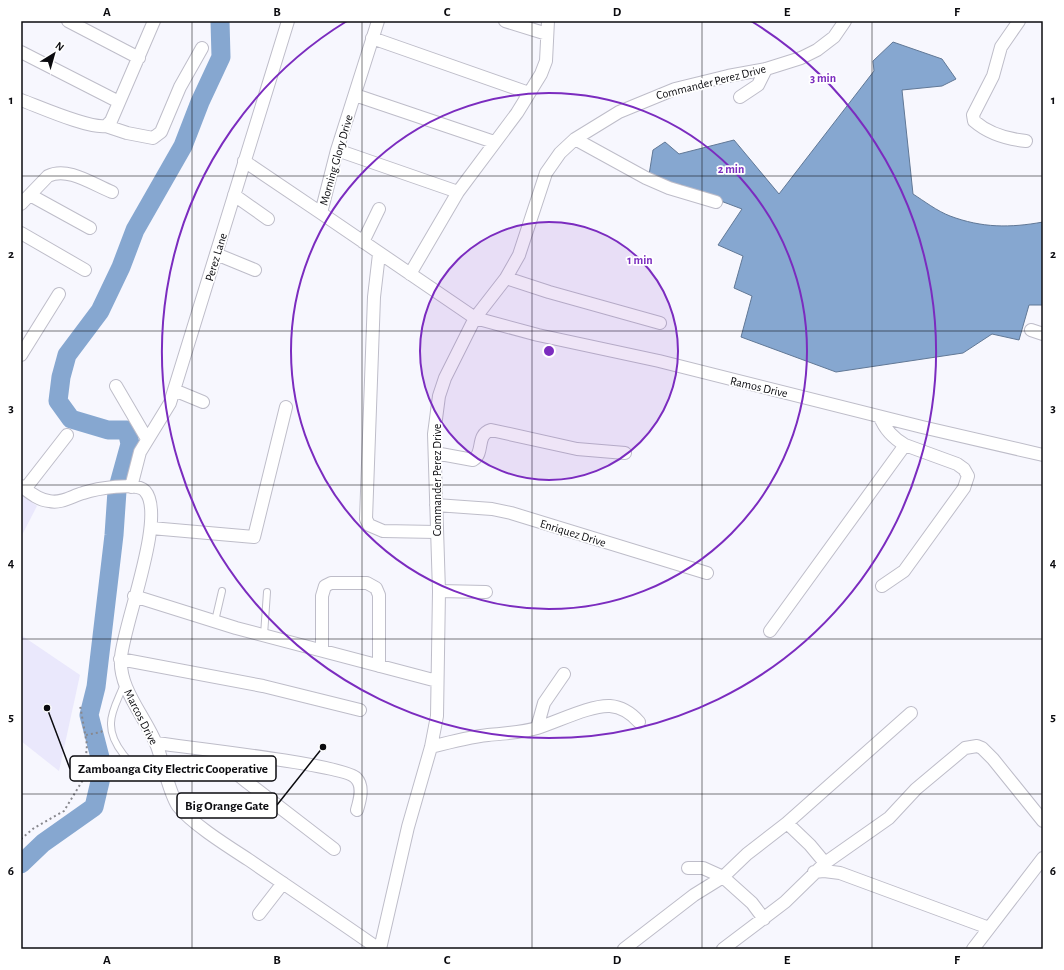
<svg xmlns="http://www.w3.org/2000/svg" width="1064" height="970" viewBox="0 0 1064 970" font-family="'Alegreya Sans',sans-serif">
<style>
.built{fill:#eae8fc}
.water{fill:#86a7d0;stroke:#617896}
.lines{fill:none;stroke-linecap:round;stroke-linejoin:round}
.river{stroke:#86a7d0;stroke-width:19}
.service-casing{stroke:#bebdc9;stroke-width:8}
.minor-casing{stroke:#bebdc9;stroke-width:14}
.path{stroke:#88888e;stroke-width:2;stroke-dasharray:2 3;stroke-linecap:butt}
.service{stroke:#fff;stroke-width:6}
.minor{stroke:#fff;stroke-width:12}
.grid{fill:none;stroke:#0b0b0f;stroke-width:1;stroke-opacity:0.55}
.ring{fill:none;stroke:#7b2cbf;stroke-width:2}
.labels{text-anchor:middle;dominant-baseline:central;stroke-width:3.5;stroke-linejoin:round;paint-order:stroke}
.street-label{font-size:12px;fill:#0b0b0f;stroke:#fff}
.centre{fill:#7b2cbf;stroke:#fff;stroke-width:2}
.ring-label{font-size:12px;text-anchor:middle;font-weight:bold;fill:#7b2cbf;stroke:#fff;stroke-width:3.5;stroke-linejoin:round;paint-order:stroke}
.leader{fill:none;stroke:#0b0b0f;stroke-width:1.5}
.callout-dot{fill:#0b0b0f;stroke:#fff;stroke-width:1.5}
.callout{fill:#fff;stroke:#0b0b0f;stroke-width:1.5}
.callout-label{font-size:13px;text-anchor:middle;font-weight:bold;fill:#0b0b0f}
.neatline{fill:none;stroke:#0b0b0f;stroke-width:1.5}
.grid-label{font-size:13px;text-anchor:middle;font-weight:bold;fill:#0b0b0f}
</style>
<rect width="100%" height="100%" fill="#f7f7fe"/>
<!-- built -->
<path class="built" d="M21,494l16,12 -16,31z
M21,635l59,40 -21,96 -38,-30z"/>
<!-- water -->
<path class="water" d="M893,42l49,17 14,20 -14,7 -40,4 11,104c11,7 24,17 37,22 32,12 60,12 93,6v83h-14l-10,35 -27,-6 -29,19 -127,19 -95,-35 11,-41 -18,-8 9,-32 -25,-11 24,-36 -53,-20 -7,-4 -16,-2 -17,-8 4,-25 12,-8 14,12 55,-14 45,54 95,-123 -1,-10z"/>
<g class="lines">
<!-- river -->
<path class="river" d="M21,864l22,-21 51,-36 9,-38 -14,-54 7,-28 18,-152 3,-44 13,-47 -3,-14h-19l-37,-11 -13,-18 3,-24 6,-22 33,-44 21,-44 14,-37 48,-84 17,-44 21,-45 -1,-36"/>
<defs>
<path id="service" d="M215,621l7,-30
M264,635l3,-43
M124,684c-4,12 -13,26 -13,39 -1,20 21,47 40,52 4,1 10,0 15,-1"/>
<path id="minor" d="M68,21l71,37
M378,21l-41,129 -16,63 154,105 63,17 121,26 263,66 121,28
M505,21l42,13
M1019,21l-18,26 -8,29 -20,39 1,6c15,13 32,18 52,20
M372,38l157,55
M21,52l98,50
M355,95l139,47
M740,97l18,-12 8,-16
M21,100c19,7 68,29 85,26l5,-5 43,-100
M106,126l21,7 26,5 8,-6 19,-45 22,-39
M575,139l71,39 23,10 47,14
M337,150l121,42
M244,161l77,52
M30,195l60,33
M234,195l34,24
M21,204l27,-28c20,-10 46,9 64,16
M21,233l64,37
M363,242l16,-33
M216,254l39,16
M379,254l-5,43 -8,222 3,6 14,6 53,1
M410,274l48,-82 59,-79 24,-39 5,-13 2,-40
M506,278l43,14 111,31
M1031,330l12,4
M21,355l38,-61
M116,386l31,53
M174,390l29,12
M880,417c5,13 13,21 25,28l52,19 7,5 4,7 -4,12 -60,83 -22,15
M435,453l38,7c12,-7 2,-25 18,-30l86,19 48,4
M21,486c8,6 17,14 28,15 12,3 23,-5 34,-8 12,-4 54,-12 62,-2 22,24 -21,132 -24,166 -3,32 25,60 36,89 6,16 12,47 21,60 14,18 51,41 71,54 44,30 87,59 130,89
M131,487l9,-35 30,-49 118,-382
M25,489l42,-54
M436,505l56,4 19,4 196,60
M151,528l103,9 32,-130
M439,591l47,1
M134,596l102,32 201,53
M770,631l135,-186
M322,650v-54l3,-10 6,-3h36l9,5 3,7v71
M120,659l143,27 97,24
M537,728l7,-25 20,-29
M156,743c28,4 189,22 200,35 8,8 4,22 1,32
M431,747c19,-5 38,-10 57,-12 17,-2 33,-2 49,-7 20,-6 53,-23 73,-22 12,1 22,8 29,16
M216,752l10,13 21,17 87,67
M787,823l124,-110
M688,868h15l20,9
M814,872l10,-1 16,2 149,55
M259,914l24,-31
M764,919l-12,-16 -29,-26 24,-23 40,-31 23,22 15,18
M380,949l28,-122 23,-80 6,-31 2,-125 -5,-157 5,-38 6,-18 30,-60 31,-40 13,-23 27,-82 14,-20 15,-14 44,-27 56,-23 53,-13 38,-7 35,-11 16,-8 17,-13 11,-16
M624,949l70,-54 29,-18
M723,949l62,-47 40,-39 64,-45 27,-29 49,-41 12,-2 5,2 11,11 50,62
M973,949l70,-91"/>
</defs>
<!-- service casing -->
<use href="#service" class="service-casing"/>
<!-- minor casing -->
<use href="#minor" class="minor-casing"/>
<!-- path -->
<path class="path" d="M86,735l15,-3 3,-3
M21,839l13,-11 30,-17 20,-33 3,-33 -7,-40"/>
<!-- service -->
<use href="#service" class="service"/>
<!-- minor -->
<use href="#minor" class="minor"/>
</g>
<!-- grid -->
<path class="grid" d="M192,21v928M362,21v928M532,21v928M702,21v928M872,21v928M21,176h1022M21,331h1022M21,485h1022M21,639h1022M21,794h1022"/>
<!-- distance rings -->
<circle cx="549" cy="351" r="129" fill="#7b2cbf" fill-opacity=".12"/>
<g class="ring">
<circle cx="549" cy="351" r="129"/>
<circle cx="549" cy="351" r="258"/>
<path d="M751 21A387 387 0 1 1 347 21"/>
</g>
<g class="labels">
<!-- street labels -->
<g class="street-label">
<text transform="translate(711 82) rotate(-14)">Commander Perez Drive</text>
<text transform="translate(336 160) rotate(-74)">Morning Glory Drive</text>
<text transform="translate(216 257) rotate(-73)">Perez Lane</text>
<text transform="translate(759 387) rotate(13)">Ramos Drive</text>
<text transform="translate(437 480) rotate(-90)">Commander Perez Drive</text>
<text transform="translate(573 533) rotate(17)">Enriquez Drive</text>
<text transform="translate(141 717) rotate(63)">Marcos Drive</text>
</g>
</g>
<circle cx="549" cy="351" r="6" class="centre"/>
<g class="ring-label">
<text x="823" y="82">3 min</text>
<text x="731" y="173">2 min</text>
<text x="640" y="264">1 min</text>
</g>
<!-- callouts -->
<path class="leader" d="M47 708L70 769M323 747L277 805"/>
<g class="callout-dot">
<circle cx="47" cy="708" r="4"/>
<circle cx="323" cy="747" r="4"/>
</g>
<g class="callout">
<rect x="70" y="756" width="206" height="25" rx="4"/>
<rect x="177" y="793" width="100" height="25" rx="4"/>
</g>
<g class="callout-label">
<text x="173" y="773">Zamboanga City Electric Cooperative</text>
<text x="227" y="810">Big Orange Gate</text>
</g>
<!-- border -->
<rect width="1064" height="970" fill="none" stroke="#ffffff" stroke-width="44"/>
<!-- north arrow -->
<g transform="translate(54 54) rotate(37)" stroke="#ffffff" stroke-width="3" paint-order="stroke">
<path d="M0-3L7 15L0 10L-7 15Z" fill="#0b0b0f"/>
<text y="-6" font-size="11" font-weight="bold" text-anchor="middle" fill="#0b0b0f">N</text>
</g>
<rect x="22" y="22" width="1020" height="926" class="neatline"/>
<g class="grid-label">
<text x="107" y="16">A</text>
<text x="277" y="16">B</text>
<text x="447" y="16">C</text>
<text x="617" y="16">D</text>
<text x="787" y="16">E</text>
<text x="957" y="16">F</text>
<text x="11" y="104">1</text>
<text x="1053" y="104">1</text>
<text x="11" y="258">2</text>
<text x="1053" y="258">2</text>
<text x="11" y="412">3</text>
<text x="1053" y="412">3</text>
<text x="11" y="567">4</text>
<text x="1053" y="567">4</text>
<text x="11" y="721">5</text>
<text x="1053" y="721">5</text>
<text x="11" y="875">6</text>
<text x="1053" y="875">6</text>
<text x="107" y="964">A</text>
<text x="277" y="964">B</text>
<text x="447" y="964">C</text>
<text x="617" y="964">D</text>
<text x="787" y="964">E</text>
<text x="957" y="964">F</text>
</g>
</svg>
